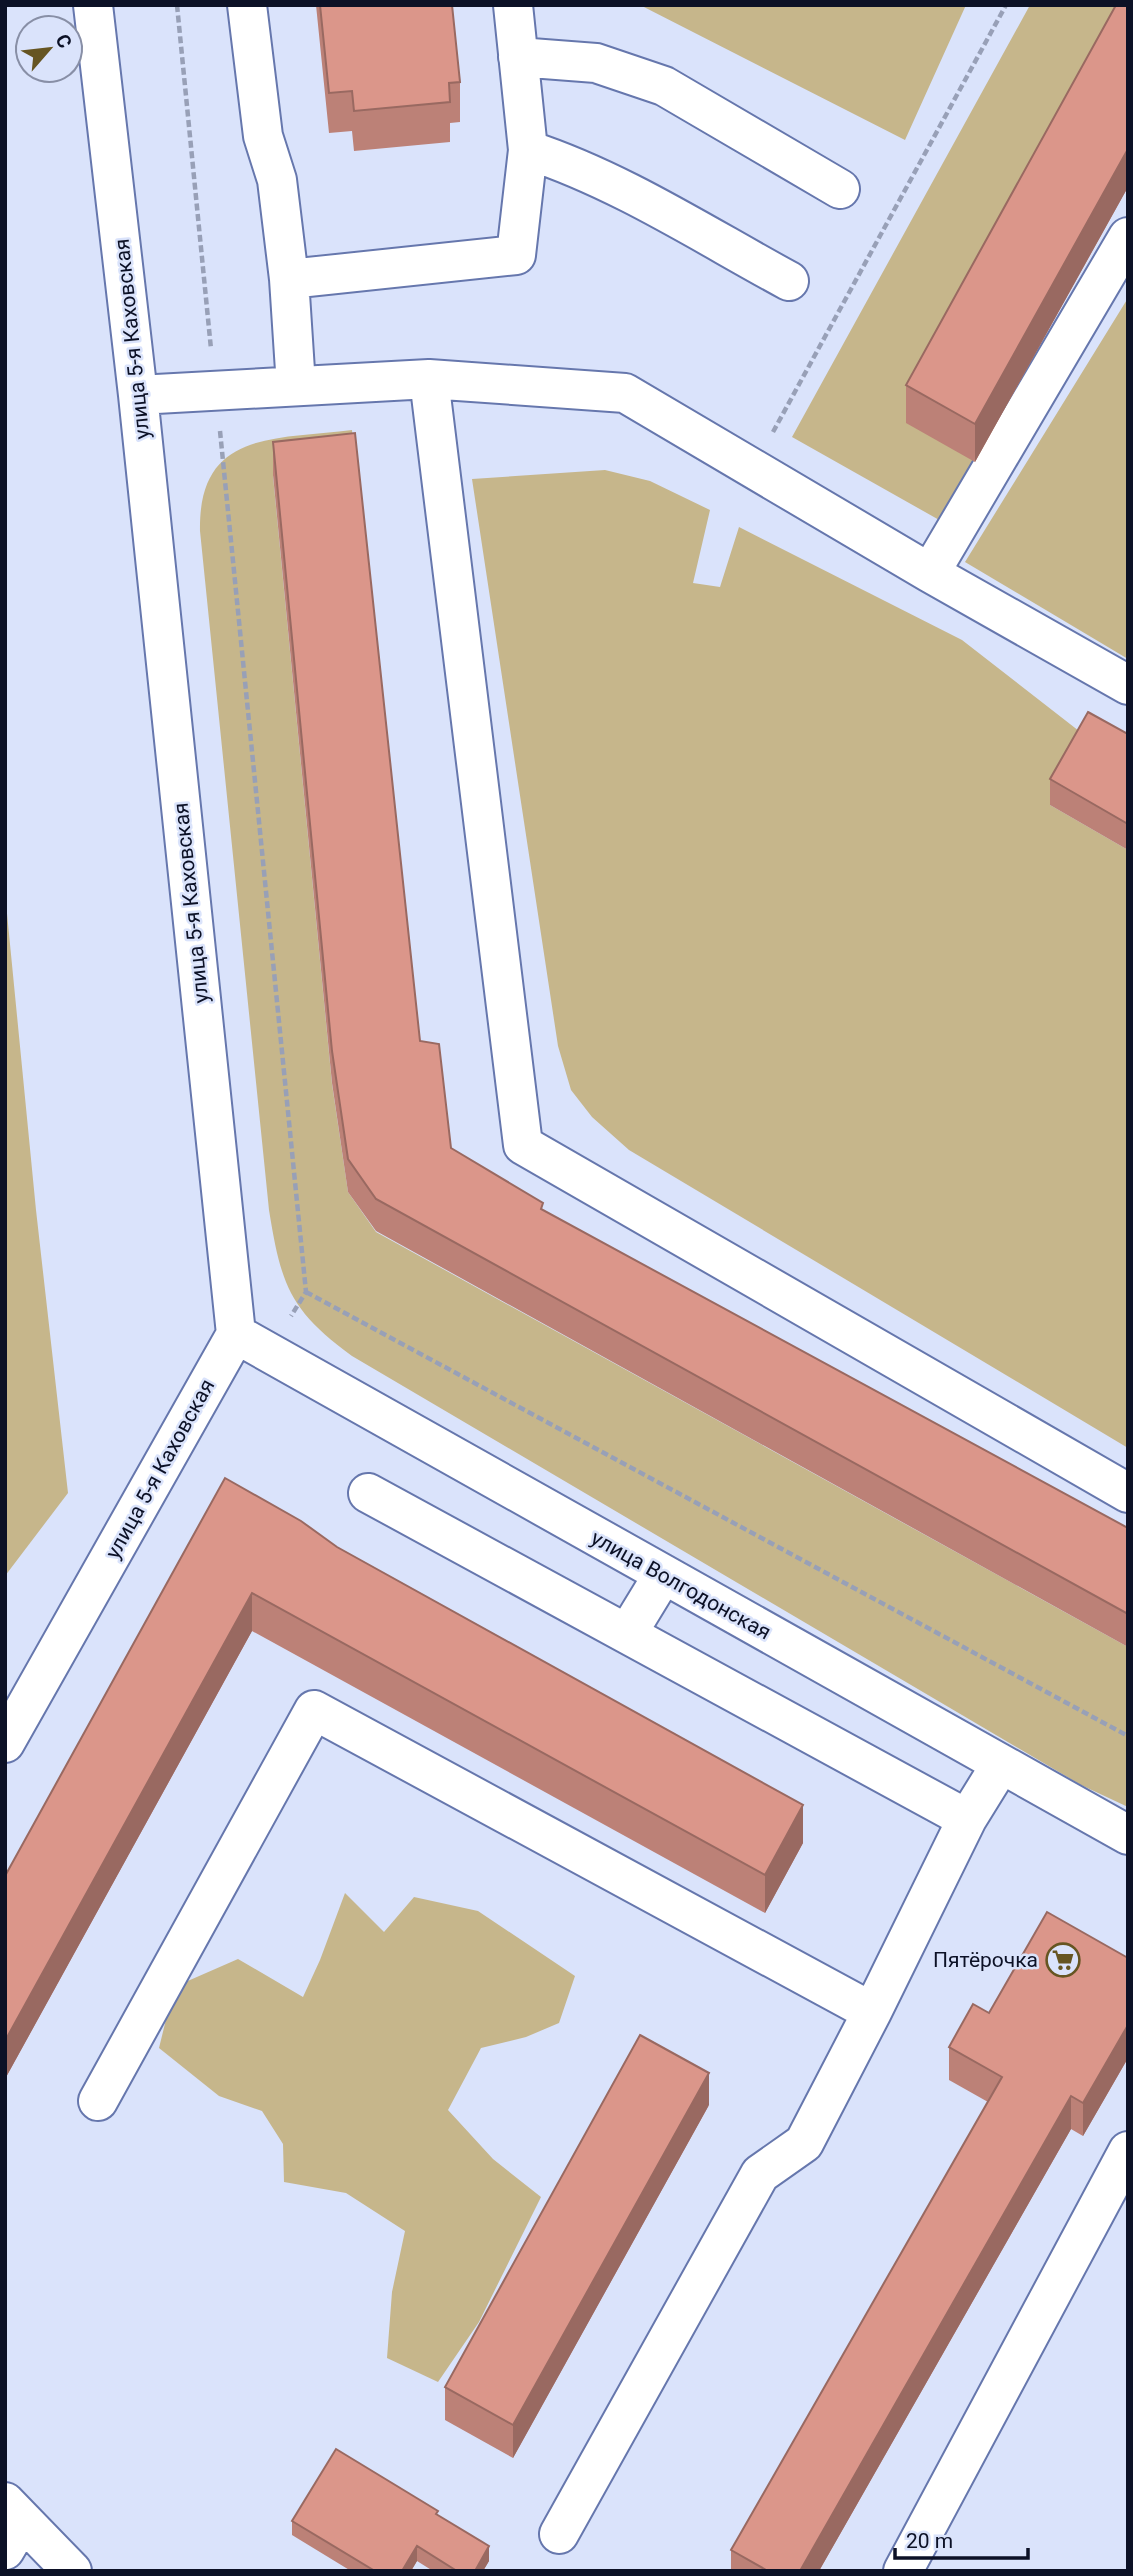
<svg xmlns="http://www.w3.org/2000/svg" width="1133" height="2576" viewBox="0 0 1133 2576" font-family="Roboto,sans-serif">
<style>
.green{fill:#c6b68b}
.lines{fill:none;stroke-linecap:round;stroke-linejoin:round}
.minor-casing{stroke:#6677ad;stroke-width:42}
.path{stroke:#98a0b7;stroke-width:4.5;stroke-dasharray:7 3.5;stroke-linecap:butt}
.minor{stroke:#fff;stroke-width:38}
.wall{fill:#bc8177}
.shaded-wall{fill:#996961}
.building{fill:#db968a;stroke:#996961;stroke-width:2}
.labels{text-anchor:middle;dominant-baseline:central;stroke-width:5;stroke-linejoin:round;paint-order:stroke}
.street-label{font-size:21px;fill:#0c1126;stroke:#dae3fb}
.poi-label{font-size:21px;fill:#0c1126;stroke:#dae3fb;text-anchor:end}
</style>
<rect width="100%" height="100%" fill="#dae3fb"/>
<!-- green -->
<path class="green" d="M640,5h326l-61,135z
M1030,5h98l-153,457 -34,59 -149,-84z
M1128,298v361l-163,-97z
M352,430l3,36 -82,10 59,608 16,108 28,40 752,415v160l-47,-22 -729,-429c-63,-46 -71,-72 -83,-146l-69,-679c-2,-102 77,-91 152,-101z
M605,470l45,11 60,29 -17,73 27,4 19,-60 223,113 126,98 -38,67 78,45v598l-499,-298 -37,-33 -21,-27 -13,-44 -86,-567z
M5,893l31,317 32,283 -63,83z
M345,1893l39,39 30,-35 64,14 97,65 -16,47 -33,14 -45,11 -33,62 45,49 48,38 -62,125 -41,60 -51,-24 5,-66 13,-61 -59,-38 -62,-11 -1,-38 -21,-33 -43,-15 -60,-48 15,-61 64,-28 65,38 17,-37z"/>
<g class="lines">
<defs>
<path id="minor" d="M247,5l16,131 14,44 12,99 7,107
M518,57l78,6 68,23 176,103
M528,150c92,30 176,85 261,131
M289,279l227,-24 12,-105 -15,-145
M429,379l94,766 605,348
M138,395l291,-16 196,14 305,180 198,112
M930,573l198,-336
M236,1334l892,501
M368,1493l259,141 36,-59
M627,1634l340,185
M5,1743l231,-409 -98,-939 -45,-390
M98,2101l216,-391 558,302
M5,2502l67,69
M559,2534l201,-360 44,-31 68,-131 95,-193 34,-55
M5,2550l17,-29
M903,2571l225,-420"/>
</defs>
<!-- minor casing -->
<use href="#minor" class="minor-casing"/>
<!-- path -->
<path class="path" d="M177,5l34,344
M220,431l86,861 -15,24
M773,432l233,-427
M306,1292l822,444"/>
<!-- minor -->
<use href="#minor" class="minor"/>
</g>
<!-- wall -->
<path class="wall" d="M316,5h136l8,77v40l-10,1v19l-96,9 -2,-20 -23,2z
M1128,5v182l-153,275 -69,-39v-38z
M273,442l147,599 31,107 92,62 585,318v119l-752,-416 -28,-39 -16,-109 -59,-608z
M1128,734v116l-78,-45v-26z
M225,1478l112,69 466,296 -38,70 -513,-282 -247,448v-203z
M1128,1958v100l-45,78 -12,-7 -252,442h-88v-21l257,-448 -39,-22v-33l40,-34z
M709,2105l-196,353 -68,-38v-33z
M438,2515l51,46 -6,10h-50l-16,-10 -6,10h-60l-59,-36v-14z"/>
<!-- shaded-wall -->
<path class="shaded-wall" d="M1128,149v38l-153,275v-38z
M252,1593v38l-247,448v-38z
M803,1805v38l-38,70v-38z
M1128,2025v33l-45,78v-33z
M709,2073v32l-196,353v-33z
M1071,2096v33l-252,442h-19z
M417,2546v15l-6,10h-9z
M489,2546v15l-6,10h-8z"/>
<!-- building -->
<path class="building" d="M320,5h132l8,77 -11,1 1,19 -96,9 -2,-20 -23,2z
M1116,5h12v144l-153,275 -69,-39z
M355,433l65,608 19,3 12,104 92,55 -2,6 587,319v86l-752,-415 -28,-40 -16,-108 -59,-609z
M1088,712l40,22v90l-78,-45z
M225,1478l76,43 36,26 466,258 -38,70 -513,-282 -247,448v-165z
M1047,1912l81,46v67l-45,78 -12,-7 -271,475h-32l-37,-21 271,-473 -53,-30 24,-43 16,9z
M640,2035l69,38 -196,352 -68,-38z
M336,2449l102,62 -2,3 53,32 -14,25h-18l-40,-25 -15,25h-27l-83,-50z"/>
<!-- icons -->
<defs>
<symbol id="supermarket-ring" viewBox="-11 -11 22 22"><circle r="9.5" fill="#dae3fb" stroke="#652" stroke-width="1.5"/><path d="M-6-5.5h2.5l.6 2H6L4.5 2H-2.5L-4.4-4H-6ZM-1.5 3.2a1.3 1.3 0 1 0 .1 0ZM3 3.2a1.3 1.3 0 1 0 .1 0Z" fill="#652"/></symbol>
</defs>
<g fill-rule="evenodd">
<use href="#supermarket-ring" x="1044" y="1941" width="38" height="38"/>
</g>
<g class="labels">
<!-- street labels -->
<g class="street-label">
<text transform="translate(132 339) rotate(-96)">улица 5-я Каховская</text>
<text transform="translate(191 903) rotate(-96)">улица 5-я Каховская</text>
<text transform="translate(160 1469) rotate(-61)">улица 5-я Каховская</text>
<text transform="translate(681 1585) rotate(29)">улица Волгодонская</text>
</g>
<!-- poi labels -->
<g class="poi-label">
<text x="1038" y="1960">Пятёрочка</text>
</g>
</g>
<!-- border -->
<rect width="1133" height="2576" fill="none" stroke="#0c1126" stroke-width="14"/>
<!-- north arrow -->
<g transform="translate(49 49) rotate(62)"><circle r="33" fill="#dae3fb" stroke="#888fa6" stroke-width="2"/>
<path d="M0-5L12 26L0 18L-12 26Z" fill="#665522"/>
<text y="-10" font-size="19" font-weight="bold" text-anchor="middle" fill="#0c1126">С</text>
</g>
<!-- scale -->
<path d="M895 2548v10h133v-10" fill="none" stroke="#0c1126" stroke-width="3.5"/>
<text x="906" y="2548" font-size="21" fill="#0c1126" stroke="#dae3fb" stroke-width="5" paint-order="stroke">20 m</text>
</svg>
